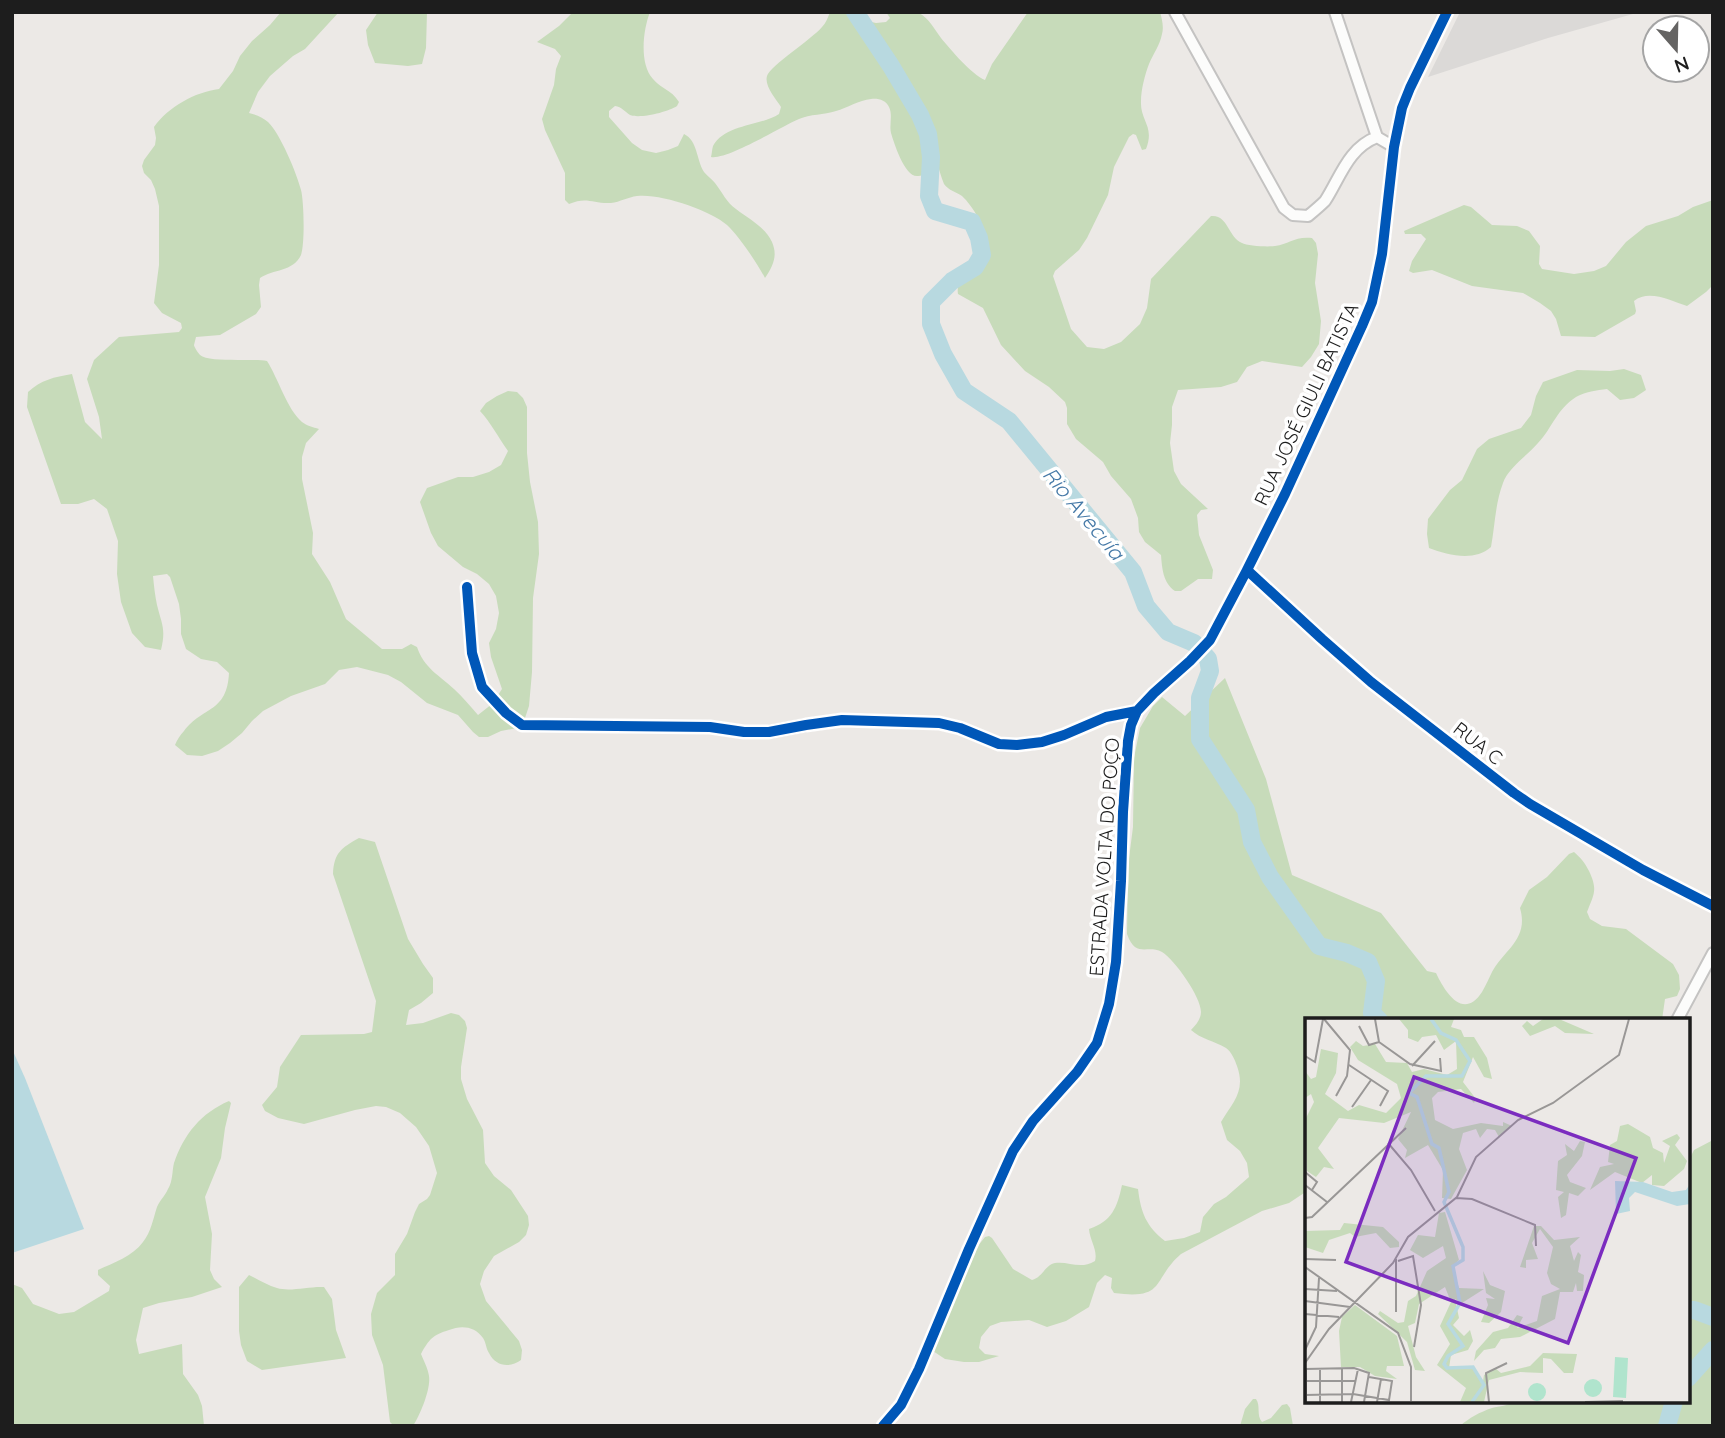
<svg xmlns="http://www.w3.org/2000/svg" width="1725" height="1438" viewBox="0 0 1725 1438" font-family="Quicksand,sans-serif">
<style>
.residential{fill:#dbd9d7}
.forest{fill:#c7dbba}
.water{fill:#b8d9e0}
.lines{fill:none;stroke-linecap:round;stroke-linejoin:round}
.river{stroke:#b8d9e0;stroke-width:18}
.street-casing{stroke:#c4c3c2;stroke-width:14}
.street{stroke:#fcfcfb;stroke-width:10}
.cycleway-casing{stroke:#fff;stroke-width:15}
.cycleway{stroke:#0057b8;stroke-width:10}
.labels{text-anchor:middle;dominant-baseline:central;stroke-width:7;stroke-linejoin:round;paint-order:stroke}
.street-label{font-size:19px;fill:#1d1d1d;stroke:#fff}
.water-label{font-size:21px;font-style:italic;fill:#4579a7;stroke:#fff}
.inset-river{fill:none;stroke:#b8d9e0;stroke-width:3.5}
.inset-road{fill:none;stroke:#999796;stroke-width:2}
.view{fill:#7b2cbf;fill-opacity:0.15;stroke:#7b2cbf;stroke-width:3.5}
.inset-edge{fill:none;stroke:#1d1d1d;stroke-width:3.5}
</style>
<rect width="100%" height="100%" fill="#ece9e6"/>
<!-- residential -->
<path class="residential" d="M1460,12h180l-92,26 -120,39z"/>
<!-- forest -->
<path class="forest" d="M281,12h58l-34,37 -12,7 -23,20 -12,16 -9,21c8,2 13,4 19,9 12,11 29,52 33,68 3,11 4,54 0,65 -8,17 -28,14 -41,23l-1,7 2,22 -5,7 -36,21 -24,2 -2,8c0,2 5,9 6,10 9,8 52,3 67,6 11,17 20,48 35,61 5,4 11,5 17,7l-13,14 -4,14v22l11,54 -1,21 18,28 16,37 36,30h20l9,-5 6,3c7,21 22,28 37,42 9,8 16,17 24,26l14,-11 10,-15 -11,-32 -2,-14 7,-14 3,-16 -3,-17 -7,-12 -12,-10 -14,-7 -25,-21 -7,-13 -11,-31 7,-14 31,-11h15l16,-5 12,-7 7,-14c-10,-14 -17,-28 -28,-40l6,-8 11,-7 11,-5 9,1 6,6 4,9v46l3,29 8,40 1,32 -6,44 -1,74 -3,34 -4,12 -8,10 -16,3 -13,6h-9l-6,-5 -15,-17 -31,-12 -26,-21 -13,-7 -31,-8 -18,3 -14,14 -34,12 -28,15 -11,10 -10,12 -12,10 -12,8 -16,5 -15,-1 -12,-10c2,-5 5,-10 9,-14 19,-25 43,-18 45,-58l-12,-11 -16,-3 -15,-10 -5,-15v-15l-2,-15 -9,-27 -3,-3 -14,2c1,10 2,20 4,29 5,20 9,24 4,45l-16,-3 -13,-14 -11,-31 -4,-28 1,-33 -11,-32 -13,-10 -16,5h-17l-34,-97 1,-15c13,-12 26,-15 44,-18l13,48 17,17 -3,-22 -12,-38 7,-19 25,-23 60,-5 3,-4 -1,-5 -19,-10 -8,-10 5,-38v-59l-4,-17 -4,-9 -7,-7 -2,-7 2,-6 11,-15 1,-7 -2,-11c14,-20 41,-35 65,-38l14,-18 7,-15 12,-15 18,-16z
M378,12h49l-1,36 -4,16 -14,2 -33,-3 -7,-18 -2,-15z
M573,12h77c-7,18 -11,52 3,67 8,10 18,10 26,23l-2,4c-9,6 -37,13 -47,9 -6,-4 -8,-8 -15,-9l-6,5v6l23,26 10,7 14,3 12,-3 10,-4 6,-12c14,7 12,25 20,38 3,4 8,7 11,11 7,9 12,20 21,26 13,10 29,18 36,33 6,14 1,24 -7,36 -8,-15 -26,-42 -38,-53 -17,-15 -67,-32 -90,-29 -9,1 -17,6 -26,7 -18,1 -24,-7 -42,1l-4,-4v-27l-20,-43 -3,-11 12,-34 2,-16 5,-13 -6,-7 -18,-7 22,-16z
M830,12h13l15,7 18,4 10,-1 4,-4 -4,-6c9,0 25,-3 33,1 10,5 16,17 22,25 10,12 30,36 44,42l7,-16 36,-52h132c2,7 4,15 2,22 -2,11 -9,20 -13,30 -4,10 -8,26 -8,37 -1,20 14,25 5,48l-4,1 -6,-15 -3,-1 -4,3 -15,30 -6,28 -21,43 -8,12 -24,21 -2,5 18,53 16,18 17,2 17,-7 19,-18 7,-16 4,-29 60,-63c17,-2 17,21 31,27 5,3 26,4 33,3 14,-2 20,-10 37,-8l4,5 2,11 -3,29 6,38 -2,23 -8,13 -9,10 -40,-6 -15,6 -10,15 -16,5 -43,3 -6,17v18l-2,18 4,28 7,13 27,25 -7,1 -4,5 2,20 14,35 -1,9h-14l-17,12h-6c-12,-8 -13,-23 -14,-36l-16,-13 -6,-10 -1,-14 -7,-19 -20,-23 -8,-14 -27,-23 -9,-15v-16l-2,-6 -16,-15 -24,-16 -24,-26 -18,-37 -25,-14c-4,-21 31,-26 30,-49 0,-14 -16,-40 -26,-49 -6,-4 -14,-6 -18,-12 -3,-7 -5,-15 -7,-22h-4c-4,6 -8,14 -15,14 -13,2 -24,-33 -27,-43 -2,-8 2,-18 -2,-26 -3,-7 -11,-9 -18,-8 -12,1 -24,9 -35,12 -12,4 -26,3 -37,8 -19,8 -71,41 -88,38 1,-4 1,-8 2,-11 12,-22 48,-20 66,-32l2,-7c-5,-8 -17,-21 -14,-31 3,-10 45,-37 55,-49 4,-4 6,-10 8,-15z
M1713,200v85l-7,7 -19,14c-16,-5 -38,-17 -53,-5l2,10 -1,3 -40,23 -34,-1 -5,-17 -5,-8 -11,-8 -17,-10 -51,-7 -40,-16 -19,3 -4,-2 3,-10 14,-22 -5,-5h-16l-1,-3 60,-26 7,2 21,18 25,1 12,5 11,15 -1,18 3,5 32,5 20,-3 12,-5 20,-24 20,-16 32,-10 15,-9z
M1624,369l17,6 5,15 -12,8 -14,2 -13,-11c-10,1 -22,3 -31,8 -20,13 -23,30 -38,46 -10,12 -30,25 -35,40 -8,21 -8,43 -12,64 -17,15 -43,8 -62,1l-2,-14 1,-15 22,-29 12,-10 15,-31 12,-10 32,-11 10,-13 5,-19 7,-14 34,-12 33,1z
M1225,678l41,101 26,96 89,38 46,58 9,2c9,19 27,48 46,19 4,-7 7,-14 10,-20 13,-23 37,-33 28,-64l9,-18 18,-13 22,-23 5,-2c7,6 11,11 15,19 9,19 5,23 -2,41l3,7 12,7 24,3 47,35 6,11 1,14 -3,7 -12,3 -3,21h-355v171l-18,12 -27,8 -81,43c-30,26 -14,46 -67,39l-3,-5 1,-10 -7,-3 -8,8 -8,24 -23,14 -19,6 -18,-7 -28,2 -11,4 -9,11 -2,11 6,6 14,2 -20,6h-15l-19,-3 -15,-10 39,-92 16,-20 4,-1 3,2 21,31 19,11c11,-3 13,-15 23,-17 14,-2 25,7 40,-2 3,-11 -5,-20 -6,-32 23,-8 28,-21 33,-44l16,4c3,24 8,37 27,52l19,-3 16,-6 3,-15 11,-13 12,-7 23,-20 -2,-14 -7,-12 -13,-11 -6,-18c12,-20 25,-31 16,-56 -2,-6 -6,-15 -11,-18 -12,-7 -25,-9 -35,-18 5,-5 10,-11 10,-18 0,-15 -26,-52 -39,-60 -15,-8 -26,7 -35,-18l1,-68 5,-39 1,-69 6,-30 13,-22 9,-9 23,19z
M359,838l16,4 33,97 15,25 10,14v15l-12,10 -12,7 -3,15 17,-2 28,-10 8,2 6,6 2,7 -6,39v12l6,20 16,31 2,33 9,13 17,14 17,26 1,9 -3,10 -7,7 -25,14 -10,15 -4,13 6,17 33,40 3,9 -1,10c-11,8 -25,7 -32,-7 -3,-4 -3,-11 -6,-15 -8,-12 -22,-13 -34,-8 -16,5 -20,9 -28,24 3,7 7,15 8,22 2,13 -9,39 -16,50h-19l-4,-4 -7,-57 -11,-30 -1,-21 6,-21 18,-18v-21l12,-20 8,-22 4,-8 8,-5 3,-4 7,-22 -8,-27 -13,-19 -16,-14 -14,-6 -10,-1 -21,4 -51,14 -26,-6 -13,-7 -3,-6 15,-18 3,-20 21,-32 63,-1 8,-2 4,-31 -43,-127c1,-21 8,-26 26,-36z
M229,1101l2,2 -6,25 -4,30 -16,39 7,37 -2,36 4,9 8,8 -30,10 -33,6 -16,5 -7,32 3,14 43,-10 1,30 15,21 4,11 2,20h-192v-142l10,4 11,16 26,10 15,-2 35,-21 1,-5 -12,-11v-5c15,-7 35,-14 45,-28 8,-10 10,-23 14,-35 3,-7 8,-11 11,-18 5,-8 4,-18 6,-26 10,-29 27,-50 55,-62z
M1713,1140v286h-253c9,-8 20,-14 32,-18 8,-2 15,-2 23,-7h173v-239l6,-12z
M249,1275c9,4 18,10 28,13 13,4 33,-2 47,-1l8,12 4,31 10,28 -84,12 -15,-9 -6,-16 -2,-14v-44z
M1253,1399h3c5,7 0,16 6,23l9,-4 11,-13 5,-1 3,4 3,18h-53l5,-17z"/>
<!-- water -->
<path class="water" d="M12,1049l13,29 59,151 -72,24z"/>
<g class="lines">
<!-- river -->
<path class="river" d="M855,12l36,54 29,49 8,19 3,23 -2,39 6,15 37,11 7,16 3,17 -7,12 -23,14 -21,21v22l12,30 21,37 45,30 124,151 13,34 22,26 26,11 14,16 2,12 -10,27v41l46,71 6,32 18,35 49,69 28,7 21,9 8,19 -4,32 7,7
M1688,1310h6l19,7
M1688,1378l25,-28
M1667,1426l7,-25"/>
<defs>
<path id="street" d="M1175,12l109,196 9,7 15,1c6,-5 12,-10 17,-15 15,-23 23,-53 52,-64
M1335,12l42,125 17,10
M1247,570l75,69 49,43 143,111 16,11 113,66 70,36
M467,587l5,66 10,34 24,26 16,12 188,2 34,5h25l37,-7 36,-5 97,3 21,5 39,16 18,1 25,-3 22,-7 42,-18 31,-6
M1677,1020l36,-67
M883,1426l18,-21 18,-36 50,-120 44,-98 20,-30 44,-49 20,-29 12,-39 7,-42 5,-81 2,-69 5,-71 3,-16 6,-14 17,-18 36,-32 20,-21 37,-70 38,-76 77,-168 10,-24 10,-48 12,-107 8,-39 8,-20 37,-76"/>
</defs>
<!-- street casing -->
<use href="#street" class="street-casing"/>
<!-- street -->
<use href="#street" class="street"/>
<defs>
<path id="cycleway" d="M1247,570l75,69 49,43 143,111 16,11 113,66 70,36
M467,587l5,66 10,34 24,26 16,12 188,2 34,5h25l37,-7 36,-5 97,3 21,5 39,16 18,1 25,-3 22,-7 42,-18 31,-6
M883,1426l18,-21 18,-36 50,-120 44,-98 20,-30 44,-49 20,-29 12,-39 7,-42 5,-81 2,-69 5,-71 3,-16 6,-14 17,-18 36,-32 20,-21 37,-70 38,-76 77,-168 10,-24 10,-48 12,-107 8,-39 8,-20 37,-76"/>
</defs>
<!-- cycleway casing -->
<use href="#cycleway" class="cycleway-casing"/>
<!-- cycleway -->
<use href="#cycleway" class="cycleway"/>
</g>
<g class="labels">
<!-- street labels -->
<g class="street-label">
<text transform="translate(1306 404) rotate(-65)">RUA JOSÉ GIULI BATISTA</text>
<text transform="translate(1478 743) rotate(38)">RUA C</text>
<text transform="translate(1104 857) rotate(-86)">ESTRADA VOLTA DO POÇO</text>
</g>
<!-- water labels -->
<g class="water-label">
<text transform="translate(1084 513) rotate(50)">Rio Avecuía</text>
</g>
</g>
<!-- overview -->
<g transform="translate(1305 1018)">
<rect width="385" height="385" fill="#ece9e6"/>
<path d="M94,1h55l-3,8 10,3 3,7h10l13,21 5,21 -8,-2 -11,-20 -10,25 13,17 -2,4 -13,-14 -23,3 -6,6 3,22 18,9 28,-6 22,3v-4l9,4 -13,11 -4,-7 -8,-1 -7,9 -4,-9 -13,4 -4,16 8,21 -16,29 -9,-1 1,-28 -15,-25 -23,13 2,-8 -9,-11 13,-27 -27,11 -45,-5 -21,30 16,21 -10,-2 -8,10 -9,-6 -2,-51 9,-18 -3,-8 -6,4v-27l6,8 5,-2 5,-28 17,4 -2,20 -11,21 23,17 11,-6 27,8 15,-15 -4,-14 -39,-24 -8,-13 6,-6 7,5 12,-2 11,18 21,1 5,9 12,-3 23,6 10,-6 -1,-28 -12,9 -8,-15 -14,2 -4,5 -10,-4v-8zM238,1h16l35,15 -29,-1 -10,-7 -25,10 -8,-10 5,-5 6,5zM323,106l22,13 3,11 10,5 1,10 6,-17 -8,-5 15,-7 3,4 -5,7 12,16 -3,8 -20,17 -12,-1v-10l-10,8 -27,-11 -25,18 10,-23 14,-3 -6,-2 2,-17 7,-4 3,-15zM275,123l5,1 -3,14 -15,19 3,7 16,6 -8,8 -9,-3 -3,22 -5,3 -3,-21 6,-5 -8,-2 2,-29 9,-6 -2,-11 9,7zM140,194l14,48 -7,7 7,21 25,1 -22,14 -7,-4 4,19 -6,7 11,11 6,-6 3,11 -5,9 -17,5 -2,13 25,1 9,12 1,-6 11,-7 6,5 29,-7 13,-13 34,1 -4,19h-9l-13,-14 -8,-1v15l-23,-1 -31,8 -5,22h-24l6,-14 -29,-23 13,-21 -10,-18 11,-24 -6,-15 -26,17 -4,19 -7,3 8,31 9,14 -10,-1 -8,-28 -29,-28 2,-3 18,12 6,-1 4,-21 8,-5 11,-25 19,-13 -3,-12 -20,12 -13,-8 8,-15 17,2 4,-24zM39,205l39,4 16,15v5l-9,1 -14,-15 -21,4 -5,-4 -21,7 -6,13 -18,-6v-16l35,-1zM229,208h7l13,14 26,-3 -10,9 4,15 4,-9 3,3 -3,17 6,3 -1,16h-6l-1,-8 -3,9h-13l-5,27 -35,18 -19,2 -6,9 -11,2 -10,11 2,-10 17,-19 15,-4 9,-13 6,2 -6,11 20,-7 5,-25 18,-7 -9,-5 -4,-11 6,-26 -13,-18 -8,14 6,16 -12,1v8l-6,-1zM178,253l7,14 15,6 -4,21 -12,11 -8,-1 7,-17 -2,-7 9,1 -9,-6zM50,287l42,31 7,30h-17l-1,5 11,8 -22,-3 -15,-9h-19l-2,-36 3,-14z" fill="#c7dbba"/>
<path d="M310,339l13,1 -2,40 -13,-1zM279 370a9 9 0 1 1 18 0a9 9 0 1 1-18 0ZM223 374a9 9 0 1 1 18 0a9 9 0 1 1-18 0Z" fill="#b0e4cd"/>
<path d="M310,163l28,1 29,10 14,-2 4,-6v20l-13,2 -42,-14 -6,6 1,13 -14,3z" fill="#b8d9e0"/>
<path class="inset-river" d="M126,1l10,14 15,7 14,21 -8,15h-36l-17,17 8,4 15,47 7,4 10,44 -5,10 19,45v13l-10,6 7,37 -12,21 15,22 -15,10 -4,8 3,4 26,-1 11,18 -12,17"/>
<path class="inset-road" d="M19,1l26,31 -3,26 -11,20M70,1l4,23 31,22 31,7 -1,-13M54,8l10,19 10,-3M0,38l10,6 8,-43M44,47l39,26 -8,15M107,48l23,-25M47,89l19,-27M83,125l23,27 24,41M0,154l12,10 -5,8M0,167l22,17M151,180l16,1 63,26 1,21M0,200l7,-1 94,-89M0,241l31,1M93,243l15,-5 8,49 -7,42M0,249l93,66 13,34v34M0,271l32,2M0,283l45,6M91,294v-53M0,296l34,3M0,332l11,-23 3,-49M0,345l24,-34 64,-66 15,-26 49,-40 19,-40 42,-37 35,-17 66,-48 10,-36M37,350v34M0,351l49,-1 15,5 -5,29M1,351v33M1,363h49M0,377l48,-1 36,6 3,-19 -23,-4M15,384v-33M46,384l7,-33M72,384l4,-23M184,384l-3,-29 21,-10M280,384l38,-1"/>
<path class="view" d="M109,59l222,81 -68,185 -222,-81z"/>
<rect width="385" height="385" class="inset-edge"/>
</g>
<!-- border -->
<rect width="1725" height="1438" fill="none" stroke="#1d1d1d" stroke-width="28"/>
<!-- north arrow -->
<g transform="translate(1676 49) rotate(160)"><circle r="33" fill="#ffffff" stroke="#a5a5a5" stroke-width="2"/>
<path d="M0-5L12 26L0 18L-12 26Z" fill="#656463"/>
<text y="-10" font-size="19" font-weight="bold" text-anchor="middle" fill="#1d1d1d">N</text>
</g>
</svg>
